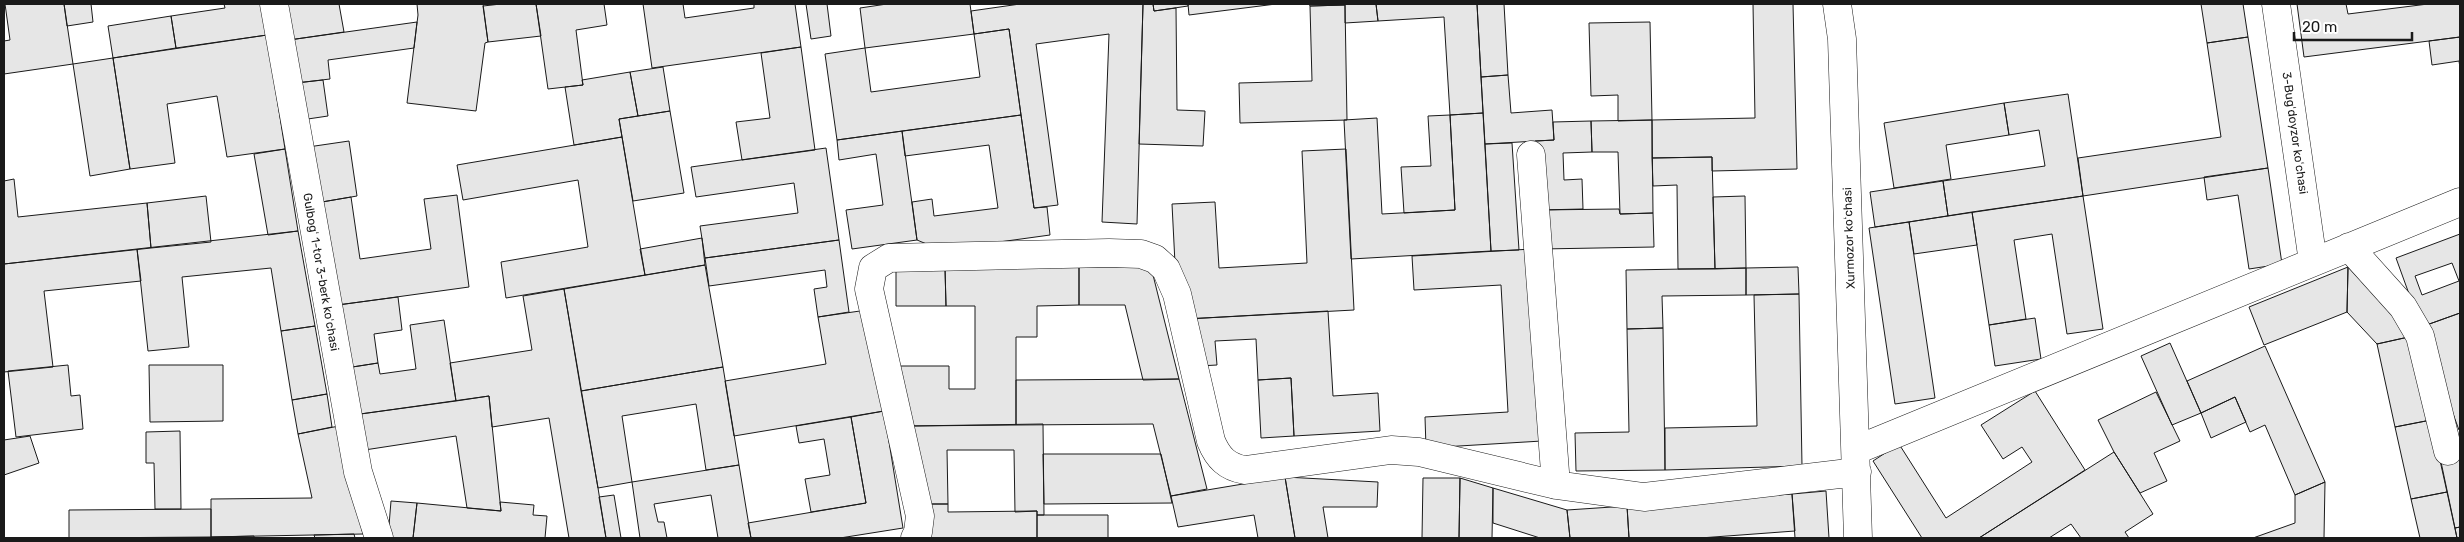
<svg xmlns="http://www.w3.org/2000/svg" width="2464" height="542" viewBox="0 0 2464 542" font-family="Rubik,sans-serif">
<style>
.building{fill:#e6e6e6;stroke:#1a1a1a;fill-rule:evenodd}
.lines{fill:none;stroke-linecap:round;stroke-linejoin:round}
.minor-casing{stroke:#1a1a1a;stroke-width:29}
.minor{stroke:#fff;stroke-width:28}
.labels{text-anchor:middle;dominant-baseline:central;stroke-width:4;stroke-linejoin:round;paint-order:stroke}
.street-label{font-size:12px;fill:#1a1a1a;stroke:#fff}
</style>
<rect width="100%" height="100%" fill="#fff"/>
<!-- building -->
<path class="building" d="M5,4h59l9,60 -69,10v-33l6,-1z
M64,4h27l2,18 -26,4z
M224,4h38l5,31 -91,13 -5,-32 54,-8z
M284,4h55l5,28 -55,8z
M417,4h66l5,38 -3,1 -9,68 -69,-8 11,-88z
M501,4h35l5,32 -53,6 -5,-36z
M536,4h68l3,21 -31,5 7,55 -35,4z
M643,4h40l2,14 69,-10v-4h41l6,43 -149,21z
M806,4h21l4,32 -20,3z
M887,4h83l4,30 -109,14 -5,-40z
M1020,4h123l-6,220 -35,-2 7,-188 -73,10 22,161 -24,3 -25,-179 -35,5 -3,-23z
M1143,4h10l1,7 22,-3 1,102 28,1 -2,35 -64,-2z
M1153,4h35v2l-34,5z
M1188,4h88l-87,11z
M1309,4h67l2,17 -33,2v-18l-35,1z
M1376,4h101l6,109 -33,2 -6,-98 -66,4z
M1477,4h27l4,71 -27,2z
M1753,4h40l4,165 -85,2v-14l-60,1v-38l103,-2z
M2201,4h42l5,33 -41,6z
M2297,4h49l2,10 80,-10h32v33l-156,20z
M1345,5l2,115 -107,3 -1,-40 73,-2 -2,-75z
M171,16l5,32 -63,10 -5,-32z
M417,22l-3,26 -86,12 2,19 -34,4 -7,-43z
M1650,22l2,98 -34,1v-26l-27,1 -2,-73z
M1009,29l12,86 -184,25 -12,-86 40,-6 6,44 109,-15 -6,-43z
M267,35l18,114 -58,8 -10,-61 -50,8 8,59 -45,6 -17,-111z
M2248,37l20,131 -185,28 -5,-38 143,-21 -14,-94z
M2460,37v31l-1,-7 -27,4 -3,-24z
M801,47l14,103 -73,10 -6,-38 34,-4 -9,-65z
M113,58l17,111 -40,7 -17,-112z
M663,67l7,44 -32,5 -8,-44z
M630,72l8,44 -19,3 3,18 -48,8 -9,-58 18,-2 -1,-5z
M1508,75l3,38 41,-3 2,30 -69,4 -4,-67z
M323,80l5,36 -27,4 -5,-37z
M2068,94l15,102 -135,20 -5,-35 102,-15 -6,-36 -30,5 -5,-32z
M2004,103l5,32 -63,10 5,34 -57,9 -10,-65z
M670,111l14,82 -51,8 -14,-82z
M1483,113l8,138 -140,8 -7,-139 33,-2 5,96 73,-4 -5,-95z
M1021,115l13,93 13,-1 3,28 -109,15 -24,-10 -5,-38 20,-3 2,17 64,-8 -9,-63 -84,11 -3,-25z
M1450,115l5,95 -51,3 -3,-46 30,-1 -3,-50z
M1652,120l1,93 -33,1 -2,-62h-26l-1,-31z
M1591,121l1,31 -29,1 1,27 18,-1 1,30 -44,1 -4,-69 19,-1 -1,-18z
M902,131l15,109 -65,9 -6,-39 37,-5 -7,-51 -37,6 -2,-20z
M622,137l23,138 -139,23 -5,-36 87,-15 -10,-67 -115,20 -6,-35z
M349,141l8,55 -41,7 -8,-56z
M1512,143l7,107 -28,1 -6,-107z
M826,148l13,92 -134,18 -5,-32 98,-13 -4,-30 -98,14 -5,-30z
M285,149l13,82 -30,4 -14,-81z
M1346,149l8,161 -168,9 -10,-36 -4,-79 43,-2 4,66 88,-5 -5,-112z
M1712,157l3,112h-37l-1,-84 -24,1 -1,-28z
M2268,168l14,96 -33,5 -11,-74 -31,5 -3,-23z
M14,179l4,38 129,-14 4,45 -147,16v-83z
M1943,181l5,35 -73,11 -5,-35z
M457,195l12,92 -138,19 -15,-103 35,-6 9,62 71,-10 -7,-50z
M206,196l5,46 -60,6 -4,-45z
M1745,196l1,72 -31,1 -2,-72z
M2083,196l20,133 -36,5 -15,-100 -38,6 12,79 -37,6 -17,-113z
M1619,209l1,5 33,-1 1,34 -113,2 -2,-39z
M1972,212l5,33 -63,9 -5,-32z
M1909,222l26,176 -40,6 -26,-176z
M298,231l17,95 -34,5 -10,-63 -89,9 7,70 -41,4 -11,-102z
M2460,234v79l-39,14 -25,-69zM2452,263l7,18 -37,14 -7,-19z
M702,238l3,27 -60,10 -5,-26z
M839,240l10,72 -31,5 -4,-28 13,-2 -2,-17 -116,16 -4,-28z
M137,249l4,32 -97,10 9,76 -49,5v-108z
M1532,249l10,192 -116,7 -1,-31 83,-5 -7,-127 -87,5 -2,-34z
M705,265l18,102 -142,24 -17,-102z
M1079,267v38l-42,1v31h-21v88l-106,1 -13,-60h52v23h26v-83h-29l-1,-38z
M1079,267h72l28,112 -36,1 -18,-75h-46z
M1798,267l1,27 -53,1v-27z
M2348,267l65,69 -36,8 -30,-32z
M2348,267l-1,45 -83,33 -15,-38z
M896,268h49l1,38h-50z
M1746,268v27l-84,1 1,32 -36,1 -1,-59z
M564,289l34,199 8,50h-37l-20,-120 -57,9 -3,-31 -33,5 -6,-38 82,-13 -9,-54z
M1799,294l3,172 -137,4v-42l92,-2 -3,-131z
M398,297l4,33 -28,4 4,29 -32,5 -9,-63z
M867,310l17,101 -150,25 -9,-55 101,-17 -8,-47z
M1328,311l5,85 45,-3 2,38 -86,5 -3,-58 -33,2 -2,-41 -41,2 2,24 -18,1 -13,-47z
M2460,313v117h-1l-38,-103z
M2035,318l6,41 -46,7 -6,-41z
M444,320l12,81 -103,14 -7,-47 32,-5 2,11 36,-5 -6,-44z
M315,326l12,68 -35,6 -11,-69z
M1663,328l2,142 -89,1 -1,-38 54,-1 -2,-103z
M2413,336l18,84 -36,7 -18,-83z
M2170,343l31,70 -29,12 -31,-69z
M2265,346l60,136 -30,13 -30,-70 -15,7 -15,-35 -34,16 -14,-32z
M68,365l3,31 9,-1 3,34 -67,8 -8,-66z
M149,365h74v56l-73,1z
M723,367l16,98 -33,5 -10,-66 -74,12 10,66 -34,6 -17,-97z
M1291,378l3,58 -33,2 -3,-58z
M1179,379l28,110 -36,7 -18,-72 -137,1v-45z
M2035,391l50,79 -106,68h-57l-49,-77 26,-17 47,74 86,-56 -10,-15 -19,12 -22,-34z
M2156,392l24,49 -26,12 13,28 -27,12 -26,-41 -16,-32z
M327,394l5,33 -34,7 -6,-34z
M489,396l12,115 -34,-3 -11,-72 -98,15 -5,-36z
M2235,397l11,25 -35,16 -10,-25z
M884,411l19,117 -63,10h-89l-3,-15 118,-20 -15,-86z
M851,417l15,86 -55,9 -6,-33 25,-4 -6,-36 -25,4 -3,-17z
M2431,420l16,72 -36,7 -16,-72z
M1043,424l1,91h-7v-4l-22,1 -1,-62h-67l1,54h-21l-17,-78z
M339,426l24,108 -152,3v-38l101,-1 -14,-64z
M180,431l1,78h-26l-1,-46h-8v-31z
M30,436l9,27 -35,12v-35z
M2114,452l39,62 -28,18 4,6h-48l-10,-14 -22,14h-70z
M1043,454h118l11,49 -128,1z
M2460,458v69l-5,1 -14,-66z
M739,465l12,73h-33l-7,-43 -57,9 4,18h6l3,16h-27l-8,-56z
M1285,477l93,5 -1,25h-54l5,31h-33z
M1285,477l10,61h-37l-4,-23 -76,12 -7,-31z
M1423,478h37l-1,60h-37z
M1460,478l33,10 -1,50h-33z
M2325,482l-1,56h-71l42,-15v-28z
M1493,488l74,22 3,28h-30l-47,-15z
M1826,491l3,47h-34l-3,-44z
M2447,492l10,46h-37l-9,-39z
M1792,494l3,37 -95,7h-71l-2,-32z
M614,495l7,43h-15l-7,-41z
M391,501l26,2 -4,35h-25z
M500,502l34,3 -1,10 14,1 -2,22h-132l4,-35 84,8z
M927,504h21v8l89,-1v27h-109z
M1627,506l2,32h-59l-3,-28z
M211,509v28l-142,1v-28z
M1037,515h71v23h-71z
M2460,527v11h-3l-2,-10z
M354,534l1,4h-40l-1,-3z
M254,536v2h-43v-1z"/>
<g class="lines">
<defs>
<path id="minor" d="M274,4l84,468 21,66
M1837,4l5,35 16,499
M2276,4l37,258
M1531,155l25,330
M2349,247l54,60 17,29 28,115
M1856,450l604,-248
M915,538l3,-6 2,-16 -51,-227 4,-21 16,-10 220,-5 32,1 14,5 11,10 11,25 34,147c7,17 16,26 34,29l146,-20 28,2 137,33 88,12 213,-25"/>
</defs>
<!-- minor casing -->
<use href="#minor" class="minor-casing"/>
<!-- minor -->
<use href="#minor" class="minor"/>
</g>
<g class="labels">
<!-- street labels -->
<g class="street-label">
<text transform="translate(2295 133) rotate(82)">3-Bugʻdoyzor koʻchasi</text>
<text transform="translate(1849 238) rotate(-92)">Xurmozor koʻchasi</text>
<text transform="translate(321 272) rotate(80)">Gulbogʻ 1-tor 3-berk koʻchasi</text>
</g>
</g>
<!-- border -->
<rect width="2464" height="542" fill="none" stroke="#1a1a1a" stroke-width="10"/>
<!-- scale -->
<path d="M2294 32v8h118v-8" fill="none" stroke="#1a1a1a" stroke-width="2.5"/>
<text x="2302" y="32" font-size="15" fill="#1a1a1a" stroke="#ffffff" stroke-width="4" paint-order="stroke">20 m</text>
</svg>
